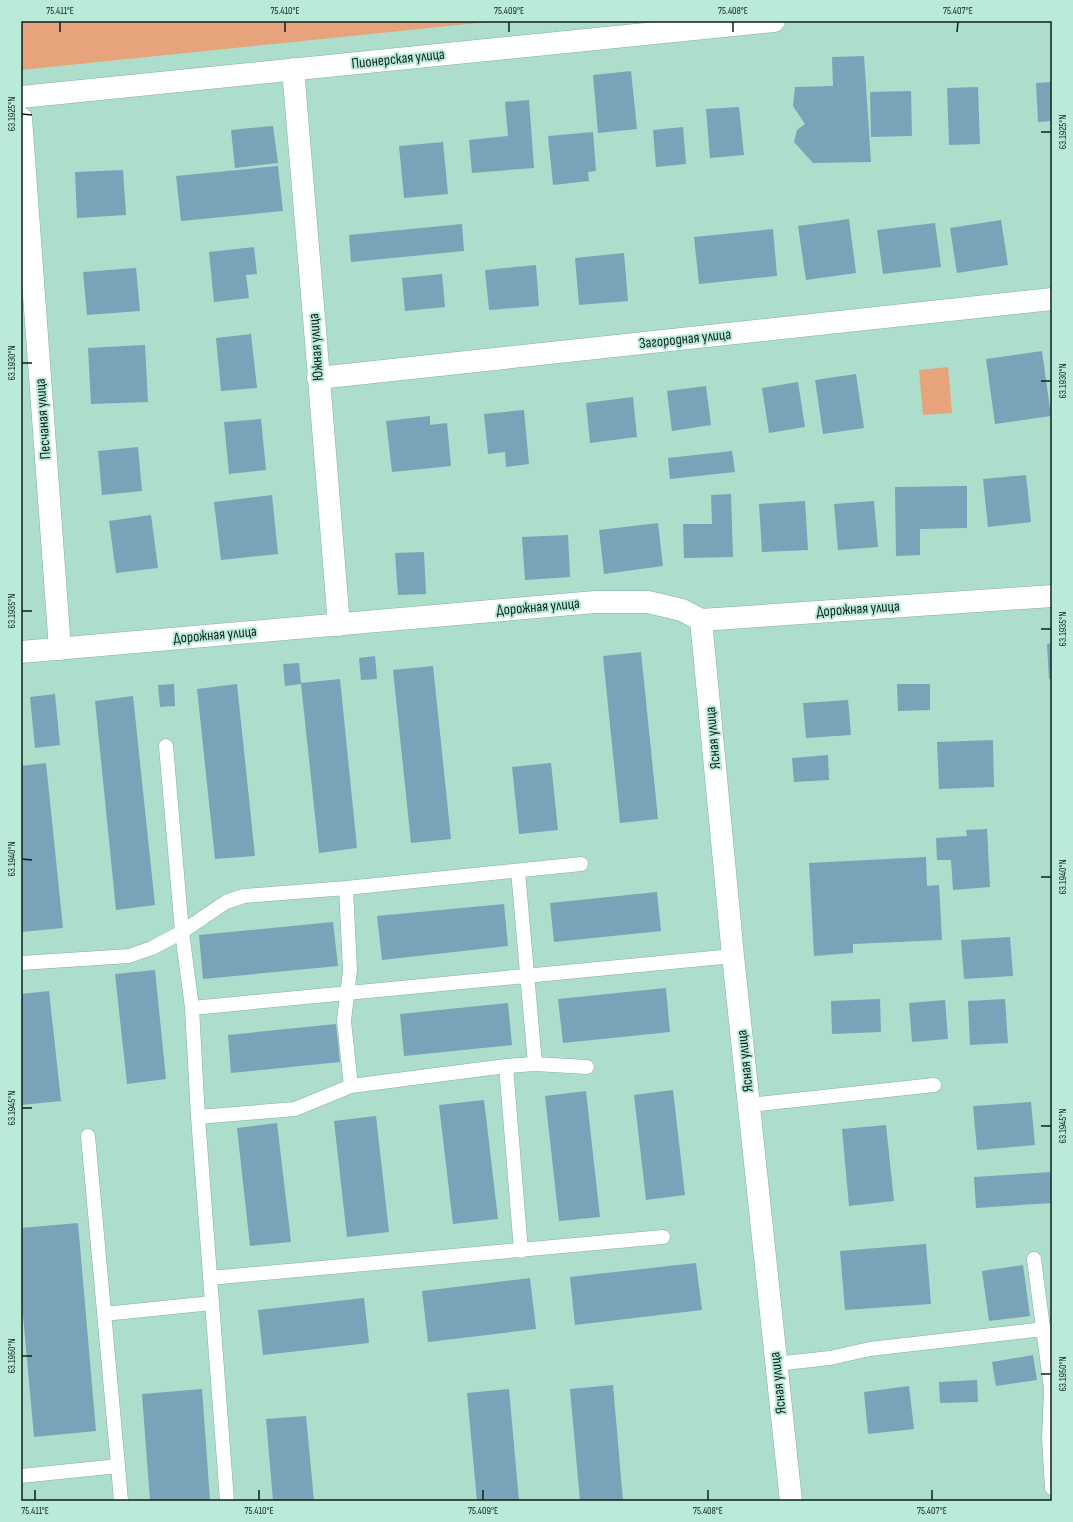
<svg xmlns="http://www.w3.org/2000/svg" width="1073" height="1522" viewBox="0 0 1073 1522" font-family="'Sofia Sans Condensed',sans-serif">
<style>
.green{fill:#e7a37c}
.building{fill:#78a3b9}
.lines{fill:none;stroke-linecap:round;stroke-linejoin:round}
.service-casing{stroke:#80af9e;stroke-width:15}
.minor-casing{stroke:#80af9e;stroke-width:23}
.service{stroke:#fff;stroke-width:14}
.minor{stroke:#fff;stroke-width:22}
.ticks{fill:none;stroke:#0e211b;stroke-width:1.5}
.labels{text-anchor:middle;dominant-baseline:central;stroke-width:4;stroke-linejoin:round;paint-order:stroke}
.street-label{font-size:15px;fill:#0e211b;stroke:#baebd9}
.neatline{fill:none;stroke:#0e211b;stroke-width:1.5}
.ticks-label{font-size:10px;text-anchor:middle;fill:#0e211b}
</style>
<rect width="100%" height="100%" fill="#addecc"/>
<!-- green -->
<path class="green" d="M21,21h476l-476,49z
M948,367l4,46 -29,2 -4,-45z"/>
<!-- building -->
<path class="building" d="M864,56l7,106 -58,1 -19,-21 3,-12 8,-6 -12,-18 2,-19 38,-1 -1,-29z
M631,71l6,58 -39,4 -5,-58z
M1052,82v39l-14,1 -2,-39z
M978,87l2,57 -31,1 -2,-57z
M911,91l1,45 -41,1 -1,-45z
M529,100l5,68 -62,5 -3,-33 39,-4 -3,-34z
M739,107l5,48 -34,3 -4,-49z
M273,126l5,37 -43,5 -4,-38z
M683,127l3,37 -30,3 -3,-37z
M593,132l3,39 -8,1 1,9 -36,4 -5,-49z
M443,142l5,52 -44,4 -5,-52z
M278,166l5,45 -102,10 -5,-45z
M123,170l3,45 -49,3 -2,-46z
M849,219l7,54 -50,7 -8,-54z
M1001,220l7,45 -51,8 -7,-45z
M935,223l6,44 -58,7 -6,-44z
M462,224l2,27 -113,11 -2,-27z
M773,229l4,47 -78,8 -5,-47z
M254,247l3,27 -11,1 3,23 -35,4 -5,-50z
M624,253l4,48 -49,4 -4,-47z
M536,265l3,41 -50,4 -4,-40z
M136,268l4,43 -53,4 -4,-43z
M442,274l3,33 -40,4 -3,-33z
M251,334l6,54 -36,3 -5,-53z
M145,345l3,57 -57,2 -3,-56z
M1042,351l9,65 -56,8 -9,-65z
M856,374l8,54 -41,6 -8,-54z
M798,382l7,45 -36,6 -7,-45z
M706,386l5,39 -39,6 -5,-40z
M633,397l4,40 -47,6 -4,-40z
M524,410l5,54 -23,3 -1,-15 -17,2 -4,-40z
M430,416v9l17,-2 4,43 -59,6 -6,-51z
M261,419l5,51 -37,4 -5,-52z
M138,447l4,44 -40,4 -4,-44z
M732,451l3,21 -65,7 -2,-21z
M1026,475l5,47 -43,5 -5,-48z
M967,486v42l-47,1v26l-24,1 -1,-69z
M731,494l2,63 -49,1 -1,-34h29l-1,-29z
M272,495l6,59 -57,6 -7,-58z
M805,501l3,49 -46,2 -3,-48z
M874,501l4,46 -40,3 -4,-46z
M151,515l7,53 -42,5 -7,-52z
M658,523l5,43 -59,8 -5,-44z
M568,535l2,42 -45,3 -3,-43z
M424,552l2,42 -28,1 -3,-42z
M1052,643v36h-3l-2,-35z
M641,652l17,167 -38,4 -17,-167z
M375,656l2,23 -16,1 -2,-22z
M299,663l2,20 39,-4 17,169 -38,5 -18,-169 -16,2 -2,-22z
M433,666l18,173 -40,4 -18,-173z
M174,684l1,22 -15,1 -2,-22z
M237,684l18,172 -40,3 -18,-170z
M897,684h33v26l-32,1z
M55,694l5,51 -25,3 -5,-51z
M133,696l22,209 -39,5 -21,-209z
M848,700l3,35 -45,3 -3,-35z
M993,740l1,47 -55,2 -2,-47z
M828,755l1,25 -35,2 -2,-24z
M46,763l17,165 -42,4v-166z
M551,763l7,67 -39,4 -7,-67z
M987,829l3,58 -37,3 -2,-30h-14l-1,-22 31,-2 -1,-6z
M926,857l1,29 12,-1 3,55 -89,4v9l-39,3 -5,-93z
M657,892l4,39 -107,11 -4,-39z
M504,904l4,42 -126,14 -5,-44z
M333,922l5,44 -135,13 -4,-44z
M1010,937l3,39 -49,3 -3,-39z
M155,970l11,109 -39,5 -12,-110z
M666,988l4,44 -107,11 -5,-44z
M49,991l12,110 -40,4v-111z
M880,999l1,33 -49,2 -1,-33z
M1005,999l3,44 -38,2 -2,-44z
M945,1000l3,39 -36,3 -3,-39z
M508,1003l4,42 -108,11 -4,-42z
M336,1024l4,38 -109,11 -3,-38z
M673,1090l12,105 -39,5 -12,-105z
M586,1091l14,126 -41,4 -14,-125z
M484,1100l14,119 -45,5 -14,-119z
M1031,1102l4,43 -58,5 -4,-44z
M376,1116l13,116 -42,5 -13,-116z
M277,1123l14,119 -41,4 -13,-118z
M886,1125l8,76 -45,5 -7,-77z
M1052,1172v31l-76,5 -2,-31z
M78,1223l18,208 -62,6 -13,-144v-65z
M926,1244l5,60 -86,6 -5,-59z
M696,1263l6,47 -127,15 -5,-48z
M1023,1265l7,51 -41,5 -7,-50z
M530,1278l6,51 -108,13 -6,-51z
M364,1298l5,45 -106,12 -5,-45z
M1033,1355l4,25 -41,6 -4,-24z
M977,1380l1,22 -38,1 -1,-21z
M613,1385l10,116h-43l-10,-112z
M909,1386l5,43 -46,5 -4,-42z
M202,1389l8,112h-60l-8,-107z
M509,1389l10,112h-42l-10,-108z
M306,1416l8,85h-41l-7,-82z"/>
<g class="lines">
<defs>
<path id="service" d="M166,746l16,186 10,76
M518,871l17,193
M346,888l4,82 -6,51 7,65
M21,963l108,-7 23,-8 30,-16 44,-30 18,-6 102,-8 235,-24
M506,1066l15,185
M749,1105l185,-20
M198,1117l97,-8 56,-23 155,-20 29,-2 52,3
M1034,1259l17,130 -2,50 3,49
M210,1278l453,-41
M104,1314l108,-11
M775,1364l55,-6 40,-9 174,-20
M118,1466l3,35
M21,1476l97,-10 -30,-330
M227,1501l-29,-384 -6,-109 541,-52"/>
<path id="minor" d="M293,69c17,185 30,371 46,556
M21,97l753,-76
M21,118l39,531
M318,378l734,-79
M701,620l32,336 58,545
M21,652l574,-50h53l34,8 19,10 351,-24"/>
</defs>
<!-- service casing -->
<use href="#service" class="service-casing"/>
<!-- minor casing -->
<use href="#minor" class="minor-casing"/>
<!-- service -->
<use href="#service" class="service"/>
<!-- minor -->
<use href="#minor" class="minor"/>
</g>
<!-- ticks -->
<path class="ticks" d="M60,32v-10M285,32v-10M509,32v-10M733,32v-10M957,32l1,-10M22,114l10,1M1041,132h10M22,363h10M1041,381h10M22,611h10M1041,629h10M22,859l10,1M1041,877h10M22,1108h10M1041,1126h10M22,1356h10M1041,1374h10M35,1500v-10M259,1500v-10M483,1500v-10M708,1500v-10M932,1500v-10"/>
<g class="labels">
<!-- street labels -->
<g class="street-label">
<text transform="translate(398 59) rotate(-6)">Пионерская улица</text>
<text transform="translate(685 339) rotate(-6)">Загородная улица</text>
<text transform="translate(316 347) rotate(-94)">Южная улица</text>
<text transform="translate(43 419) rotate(-94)">Песчаная улица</text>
<text transform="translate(538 607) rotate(-5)">Дорожная улица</text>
<text transform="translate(858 609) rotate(-4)">Дорожная улица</text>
<text transform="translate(215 635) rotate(-5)">Дорожная улица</text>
<text transform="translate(713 738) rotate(-95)">Ясная улица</text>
<text transform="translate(745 1061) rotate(-96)">Ясная улица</text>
<text transform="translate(778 1383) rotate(-96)">Ясная улица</text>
</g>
</g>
<!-- border -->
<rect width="1073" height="1522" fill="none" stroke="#baebd9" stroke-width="44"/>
<rect x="22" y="22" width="1029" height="1478" class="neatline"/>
<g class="ticks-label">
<text x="60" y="14">75.411°E</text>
<text x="285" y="14">75.410°E</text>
<text x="509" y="14">75.409°E</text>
<text x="733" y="14">75.408°E</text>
<text x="958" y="14">75.407°E</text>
<text transform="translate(11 114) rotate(-90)" y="4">63.1925°N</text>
<text transform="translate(1062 132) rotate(-90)" y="4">63.1925°N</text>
<text transform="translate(11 363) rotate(-90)" y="4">63.1930°N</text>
<text transform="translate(1062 381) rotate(-90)" y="4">63.1930°N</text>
<text transform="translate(11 611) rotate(-90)" y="4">63.1935°N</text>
<text transform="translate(1062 629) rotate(-90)" y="4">63.1935°N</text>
<text transform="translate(11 859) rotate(-90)" y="4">63.1940°N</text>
<text transform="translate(1062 877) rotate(-90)" y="4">63.1940°N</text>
<text transform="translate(11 1108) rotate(-90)" y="4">63.1945°N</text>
<text transform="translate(1062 1126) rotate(-90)" y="4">63.1945°N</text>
<text transform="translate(11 1356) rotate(-90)" y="4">63.1950°N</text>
<text transform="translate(1062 1374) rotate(-90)" y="4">63.1950°N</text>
<text x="35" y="1514">75.411°E</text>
<text x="259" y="1514">75.410°E</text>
<text x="483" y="1514">75.409°E</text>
<text x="708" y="1514">75.408°E</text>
<text x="932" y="1514">75.407°E</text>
</g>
</svg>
